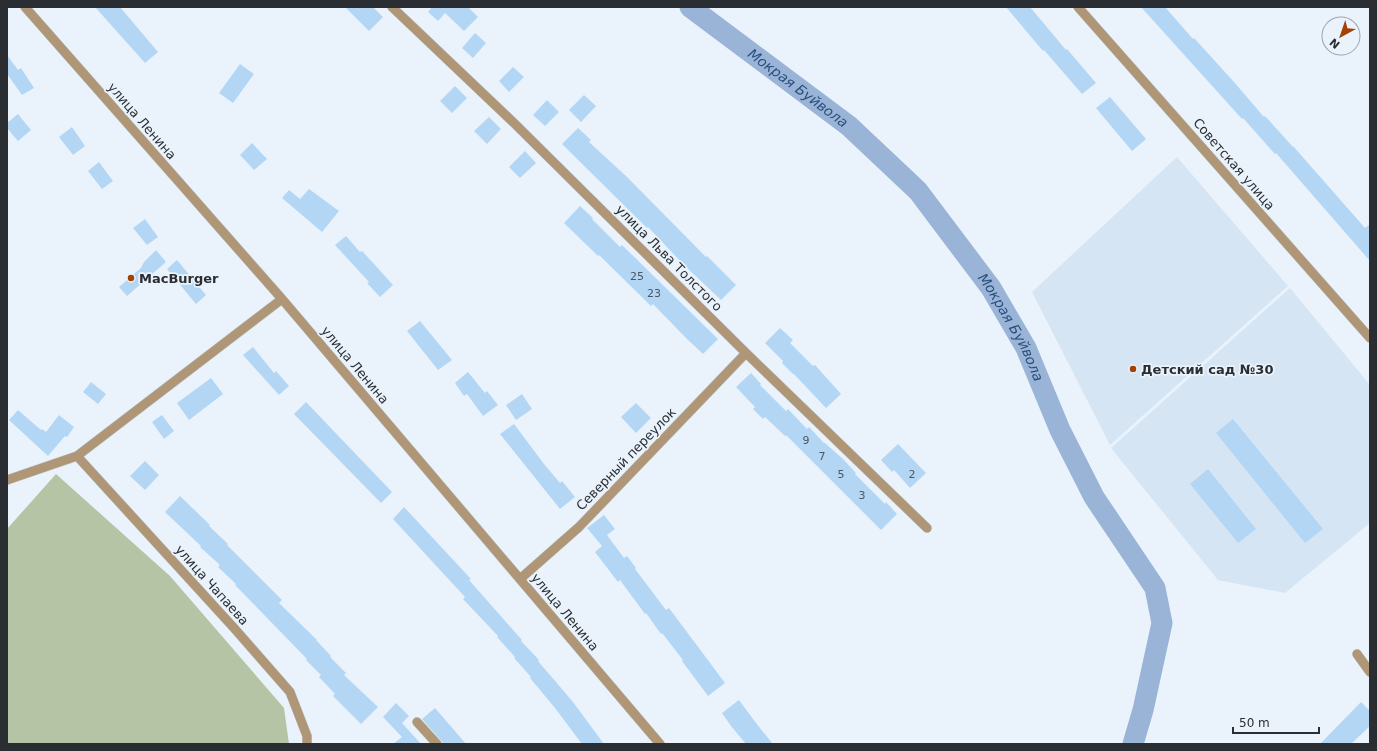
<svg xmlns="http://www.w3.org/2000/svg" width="1377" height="751" viewBox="0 0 1377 751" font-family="'DejaVu Sans',sans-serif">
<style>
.built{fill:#d6e5f3}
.green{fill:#b4c4a5}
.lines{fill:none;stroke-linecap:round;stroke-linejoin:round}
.river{stroke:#9ab4d7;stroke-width:21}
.building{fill:#b3d6f5}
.minor-casing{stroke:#c7cfd7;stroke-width:10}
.minor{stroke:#ae9676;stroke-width:9}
.poi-dot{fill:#a44105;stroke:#eaf3fc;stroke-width:1.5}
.labels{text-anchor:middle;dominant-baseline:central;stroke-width:3.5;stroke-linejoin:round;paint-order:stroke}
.number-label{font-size:11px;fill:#4c5762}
.street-label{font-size:13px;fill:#2a2d31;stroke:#eaf3fc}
.poi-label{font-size:13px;font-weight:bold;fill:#2a2d31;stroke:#eaf3fc;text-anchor:start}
.water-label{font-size:14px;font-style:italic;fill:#2b4f7d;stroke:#eaf3fc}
</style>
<rect width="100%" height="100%" fill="#eaf3fc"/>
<!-- built -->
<path class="built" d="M1177,157l111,129 -178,159 -78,-153z
M1290,288l80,97v138l-85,70 -67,-13 -107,-132z"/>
<!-- green -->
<path class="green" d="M56,474l114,102 114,132 5,36h-282v-215z"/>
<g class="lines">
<!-- river -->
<path class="river" id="s1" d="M690,7l159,119 69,65 73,97 35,60 34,82 34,67 61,91 7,35 -19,87 -10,34"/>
</g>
<!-- building -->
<path class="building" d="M95,7h25l38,45 -13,11z
M345,7h28l10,10 -14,14z
M432,7h36l10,10 -14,14 -19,-18 -7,8 -10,-9z
M1006,7h24l36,43 1,-1 29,34 -14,11 -38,-44 -1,1z
M1141,7h24l28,32 1,-1 40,44 30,35 1,-1 28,31v-1l72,82 5,-4v37l-94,-108 -1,1 -32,-36 -1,1z
M475,33l11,10 -13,15 -11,-10z
M7,55l11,15 3,-2 13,20 -12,7 -15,-21z
M240,64l14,10 -21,29 -14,-10z
M513,67l11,10 -15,15 -10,-11z
M455,86l12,12 -15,15 -12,-12z
M584,95l12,11 -15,16 -12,-12z
M1110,97l36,42 -14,12 -36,-43z
M547,100l12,12 -14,14 -12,-11z
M18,114l13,16 -13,11 -11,-13v-5z
M489,117l12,12 -14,15 -13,-13z
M72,127l13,19 -12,9 -14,-18z
M578,128l13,12 -2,2 38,35 79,80 1,-1 29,29 -15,15 -36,-34 -37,-39 -1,1 -85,-84z
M252,143l15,16 -13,11 -14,-15z
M525,151l11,12 -16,15 -11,-11z
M99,162l14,19 -11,8 -14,-18z
M309,189l30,22 -17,21 -40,-34 7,-8 11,9z
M580,206l13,12 -1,1 28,28 2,-2 96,94 -15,15 -17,-16 -33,-34 -2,2 -52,-51 -1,1 -34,-33z
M145,219l13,18 -11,8 -14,-17z
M346,236l14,16 2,-1 13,14 18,20 -13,12 -13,-14 2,-1 -34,-37z
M156,250l10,12 -39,34 -8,-9 22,-19 3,-6z
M177,260l29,35 -10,9 -29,-35z
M420,321l32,39 -14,10 -31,-39z
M780,328l13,12 -3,3 23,23 2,-1 26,29 -15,14 -32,-34h-1l-11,-11 1,-2 -18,-18z
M253,347l21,26 2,-2 13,15 -10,9 -36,-40z
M468,372l17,21 2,-2 11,14 -15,11 -16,-22 -3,2 -9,-13z
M751,373l10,11 -1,1 26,26 2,-2 19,20 2,-2 15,16h1l18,16 13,14 -1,1 30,30 1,-2 11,12 -16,16 -95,-95 -1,1 -20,-19 -2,2 -10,-10 2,-2 -19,-20z
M211,378l12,16 -34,26 -12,-17z
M91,382l15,12 -8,10 -15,-12z
M522,394l10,15 -16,11 -10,-15z
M306,402l86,90 -11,11 -87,-89z
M636,403l15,15 -15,15 -15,-16z
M18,410l23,20 1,-1 4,3 13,-17 15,12 -7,10 -2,-1 -17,20 -39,-36z
M162,415l12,16 -10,8 -12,-17z
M1233,419l90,110 -18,14 -89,-110z
M514,424l30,40 16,19 2,-2 13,16 -15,12 -60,-75z
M898,444l28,29 -16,15 -16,-18 -2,2 -11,-12z
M145,461l14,14 -14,15 -15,-14z
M1208,469l48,60 -18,14 -48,-59z
M180,496l30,29 -1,1 19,18 -1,1 55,55 -3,3 38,37h-1l15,16 -1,1 16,16 -2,2 34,32 -17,17 -28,-28 2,-2 -16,-17 2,-2 -15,-15 1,-1 -72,-74 1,-1 -18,-17 2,-2 -20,-18 1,-1 -36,-34z
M404,507l67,72 -2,1 53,60 -1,1 18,19 -1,1 35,41 31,42h-22l-27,-36 -25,-30 1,-1 -17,-19 1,-1 -18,-20 1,-1 -35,-37 2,-2 -72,-78z
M604,515l11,14 -8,6 17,23 3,-2 9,12 -1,1 31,41 3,-2 56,75 -17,13 -26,-35 1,-1 -21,-27 -1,1 -15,-21 -1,1 -25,-34 -2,2 -23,-30 7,-6 -15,-18z
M739,700l17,23 17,21h-27l-15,-18 -9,-13z
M1361,702l9,9v15l-19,18h-31z
M396,703l13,13 -7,7 19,21h-28l9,-7 -19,-20z
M435,708l19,22 12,14h-22l-1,-1 -21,-24z"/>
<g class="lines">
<defs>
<path id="minor" d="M25,7l257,292 378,445
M392,7l122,116 232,230 181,175
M1078,7l292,331
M77,456l157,172 56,64 17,44v8
M7,480l70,-24 205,-157
M520,579l59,-52 167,-174
M1357,654l13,18
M417,722l20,22"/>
</defs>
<!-- minor casing -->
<use href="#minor" class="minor-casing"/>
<!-- minor -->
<use href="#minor" class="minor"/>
</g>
<!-- markers -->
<g class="poi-dot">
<circle cx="131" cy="278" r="4"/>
<circle cx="1133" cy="369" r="4"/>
</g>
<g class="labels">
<!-- number labels -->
<g class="number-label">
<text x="637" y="276">25</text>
<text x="654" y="293">23</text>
<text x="806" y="440">9</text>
<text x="822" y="456">7</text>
<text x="841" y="474">5</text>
<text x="912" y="474">2</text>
<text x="862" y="495">3</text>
</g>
<!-- street labels -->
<g class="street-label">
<text transform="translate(142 121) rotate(49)">улица Ленина</text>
<text transform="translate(1234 164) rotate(49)">Советская улица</text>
<text transform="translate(669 258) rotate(45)">улица Льва Толстого</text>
<text transform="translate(355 365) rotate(50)">улица Ленина</text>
<text transform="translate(626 459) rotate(-46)">Северный переулок</text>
<text transform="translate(212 585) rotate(48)">улица Чапаева</text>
<text transform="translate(565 612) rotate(50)">улица Ленина</text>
</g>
<!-- poi labels -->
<g class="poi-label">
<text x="139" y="278">MacBurger</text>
<text x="1141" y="369">Детский сад №30</text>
</g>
<!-- water labels -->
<g class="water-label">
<text stroke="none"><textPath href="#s1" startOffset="135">Мокрая Буйвола</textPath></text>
<text stroke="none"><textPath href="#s1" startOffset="459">Мокрая Буйвола</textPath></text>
</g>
</g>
<!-- border -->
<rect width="1377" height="751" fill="none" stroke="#2a2d31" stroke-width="16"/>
<!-- north arrow -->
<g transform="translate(1341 36) rotate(220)"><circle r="19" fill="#eaf3fc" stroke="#9da4ab"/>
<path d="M0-3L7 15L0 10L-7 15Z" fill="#a44105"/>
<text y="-6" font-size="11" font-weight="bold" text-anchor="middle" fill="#2a2d31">N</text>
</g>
<!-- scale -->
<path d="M1233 727v6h86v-6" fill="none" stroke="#2a2d31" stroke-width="2"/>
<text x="1239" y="727" font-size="12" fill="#2a2d31" stroke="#eaf3fc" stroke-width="3" paint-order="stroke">50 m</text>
</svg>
